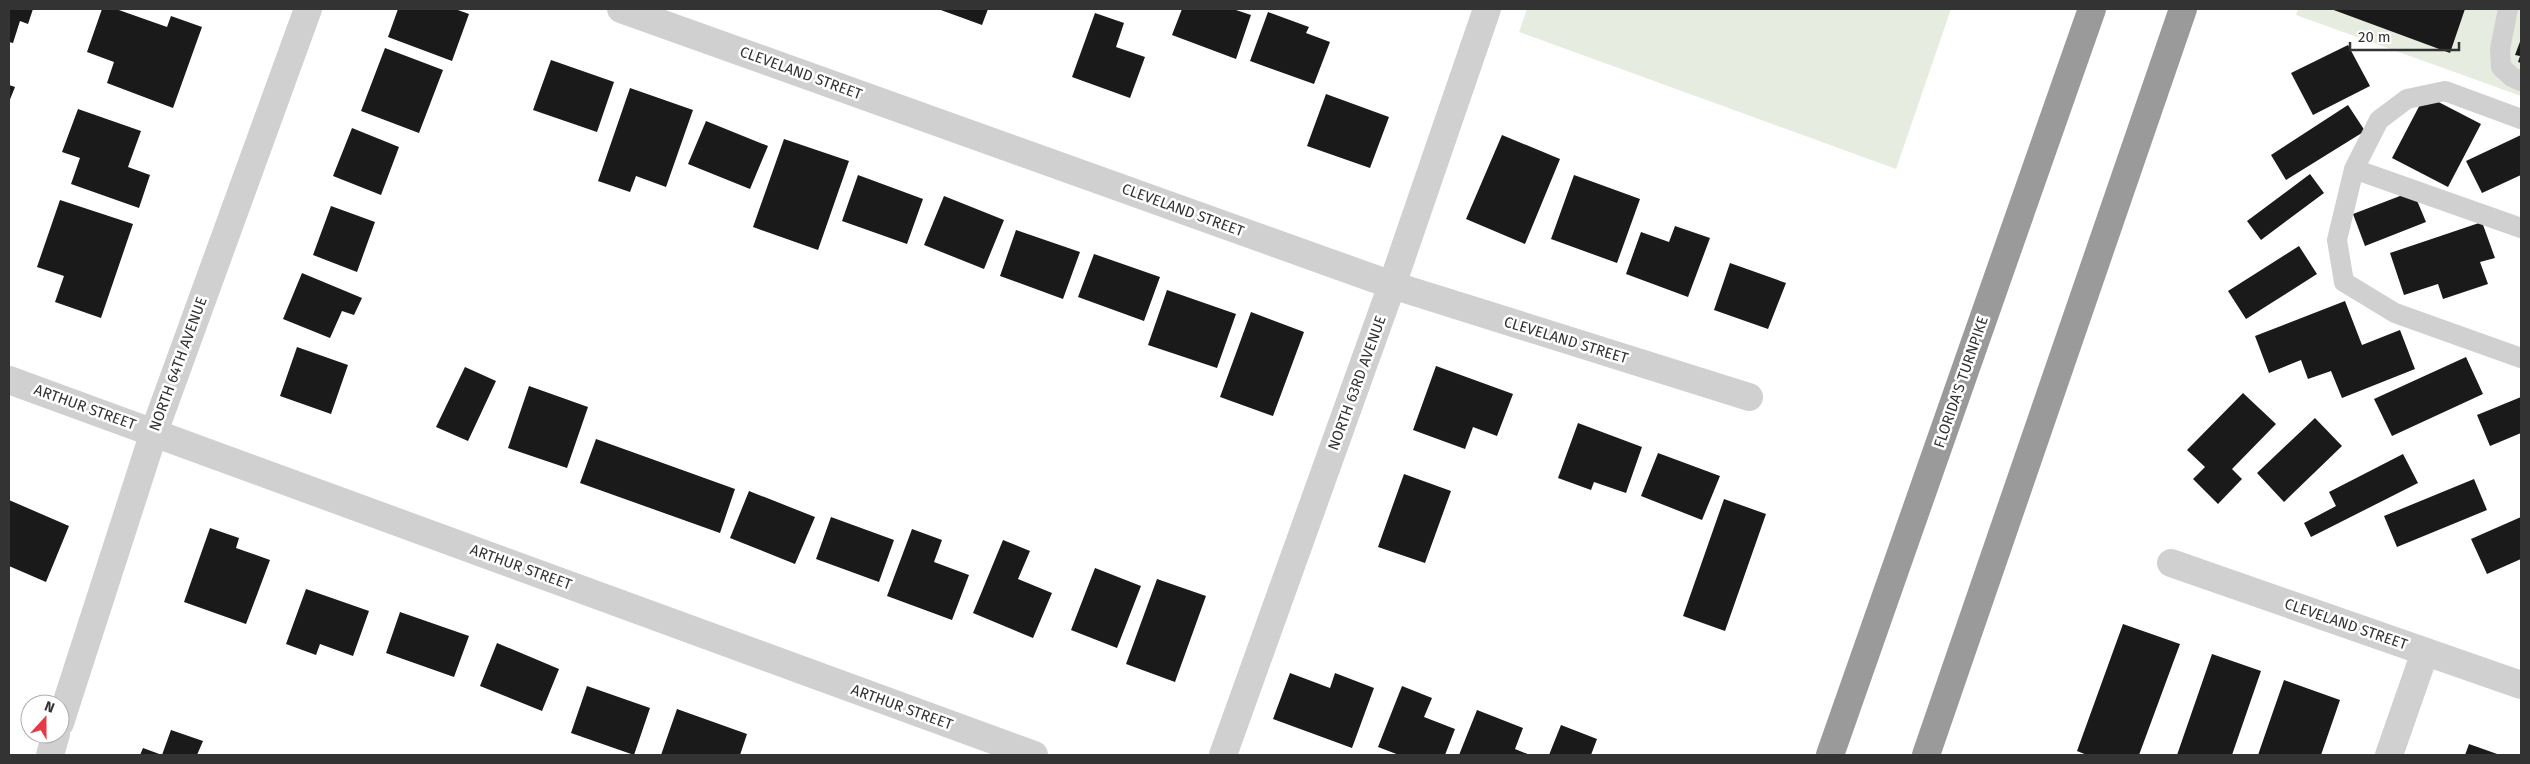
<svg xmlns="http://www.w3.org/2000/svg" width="2530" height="764" viewBox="0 0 2530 764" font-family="'Fira Sans',sans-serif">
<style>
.green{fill:#e6ecdf}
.building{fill:#1a1a1a}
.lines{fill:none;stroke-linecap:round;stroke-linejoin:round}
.service{stroke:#d0d0d0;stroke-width:20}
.minor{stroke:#d0d0d0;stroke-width:28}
.tertiary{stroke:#d0d0d0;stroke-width:28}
.motorway{stroke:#9a9a9a;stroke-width:28}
.labels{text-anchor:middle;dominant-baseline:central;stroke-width:5;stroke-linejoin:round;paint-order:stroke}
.street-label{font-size:15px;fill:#333;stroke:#fff}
</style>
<rect width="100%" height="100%" fill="#fff"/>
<!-- green -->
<path class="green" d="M1527,9h424l-55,160 -377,-137z
M2298,9h223v87l-225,-81z"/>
<!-- building -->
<path class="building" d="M9,9h24l-5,15 -8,-3 -7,22 -4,-1z
M102,9h14l51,18 4,-11 31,11 -29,81 -66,-25 7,-21 -27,-10z
M398,9h57l14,5 -17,47 -64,-24z
M938,9h50l-6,16z
M1182,9h51l18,6 -15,44 -64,-24z
M2331,9h134l-15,44z
M1268,12l41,15 -3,6 24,9 -16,42 -64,-23z
M1095,13l29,10 -8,24 29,10 -15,41 -58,-21z
M2521,39v24l-3,-1 2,-6 -5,-1z
M2348,45l22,41 -57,29 -22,-42z
M385,48l58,22 -24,63 -58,-22z
M551,60l63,22 -17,50 -64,-22z
M9,85l6,2 -6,15z
M630,88l63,22 -27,77 -30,-11 -6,16 -32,-11z
M1326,94l63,23 -19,51 -63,-22z
M2425,95l56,29 -33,63 -56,-29z
M2348,105l17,26 -79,49 -15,-25z
M78,109l63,22 -13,36 22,8 -11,33 -68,-24 9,-26 -18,-6z
M706,121l62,25 -18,43 -62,-25z
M352,128l47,19 -18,48 -48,-19z
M1502,135l58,24 -35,85 -59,-25z
M2521,135v40l-39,18 -16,-32z
M784,139l65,22 -31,89 -65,-23z
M2310,174l14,19 -63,47 -14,-19z
M858,175l65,24 -16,45 -65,-23z
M1574,175l66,24 -23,64 -66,-24z
M2413,191l13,31 -61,24 -12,-32z
M944,196l60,24 -20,49 -60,-24z
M60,200l73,24 -32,94 -46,-16 9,-26 -27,-9z
M331,206l44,16 -18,50 -44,-17z
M2482,222l13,36 -15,4 8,22 -45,15 -5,-15 -34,11 -14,-42z
M1675,226l35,12 -22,59 -62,-23 15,-42 28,10z
M1016,230l64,22 -17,47 -63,-23z
M2299,246l18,28 -71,45 -18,-28z
M1094,254l66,23 -16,44 -66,-24z
M1730,263l56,20 -18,46 -54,-19z
M302,273l60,25 -8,17 -12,-4 -12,27 -47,-19z
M1167,290l69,24 -19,54 -69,-23z
M2345,301l17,44 38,-15 15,39 -73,29 -11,-27 -23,8 -7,-19 -32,13 -14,-37z
M1251,312l53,20 -31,84 -53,-19z
M297,347l51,18 -17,49 -51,-18z
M2466,357l17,37 -91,42 -18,-37z
M1436,366l77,28 -16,42 -24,-9 -8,22 -52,-19z
M465,367l31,14 -28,60 -32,-14z
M529,386l59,21 -21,61 -59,-20z
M2243,393l33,31 -44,45 10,10 -24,25 -25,-25 12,-12 -18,-17z
M2521,397v36l-31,13 -13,-31z
M2315,418l27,28 -58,56 -27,-29z
M1578,423l64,24 -16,46 -32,-11 -3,8 -33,-12z
M596,439l139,50 -15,44 -140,-50z
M1658,453l62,23 -18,44 -61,-24z
M2403,454l15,29 -107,54 -7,-14 32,-17 -7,-14z
M1404,474l47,17 -26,72 -47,-16z
M2474,479l13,31 -90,37 -13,-31z
M749,491l66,26 -20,47 -65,-26z
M1724,499l42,15 -41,117 -42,-15z
M9,500l60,26 -23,56 -37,-16z
M831,517l63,23 -15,42 -63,-23z
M2521,517v42l-34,15 -16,-35z
M210,528l29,10 -3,10 34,12 -24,64 -62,-22z
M912,529l30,11 -8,22 35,13 -17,45 -65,-24z
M1003,540l27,11 -12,28 34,14 -19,45 -60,-25z
M1095,568l46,18 -24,62 -46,-18z
M1157,579l49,17 -31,86 -49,-18z
M306,589l63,22 -16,45 -33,-12 -4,11 -30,-11z
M400,612l69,24 -15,41 -68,-24z
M2123,624l57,20 -41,111h-52l-10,-4z
M497,643l62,26 -17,42 -62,-25z
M2212,654l49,17 -29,84h-55z
M1290,673l40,15 5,-15 39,15 -22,60 -79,-29z
M2284,680l56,20 -19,55h-63z
M587,686l63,22 -16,47 -63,-22z
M1402,686l30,12 -8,19 31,12 -10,26h-46l-21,-8z
M677,709l70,25 -7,21h-79z
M1477,710l46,18 -8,21 15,6h-71z
M1561,725l36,14 -6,16h-42z
M171,730l32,11 -6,14h-35z
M2469,744l31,11h-35z
M143,748l19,7h-22z"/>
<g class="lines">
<!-- service -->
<path class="service" d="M2508,9l-8,40 1,18 11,10 9,4
M2521,119l-76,-28 -38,8 -28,21 -25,49 -17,71 7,42 51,31 126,45
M2354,169l167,59"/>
<!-- minor -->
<path class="minor" d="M621,9l771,276 357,112
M9,380l1025,375
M2171,563l350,122
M1223,755l169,-470 95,-276
M2389,755l36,-103"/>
<!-- tertiary -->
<path class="tertiary" d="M60,723l94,-291 154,-423
M50,755l6,-21"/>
<!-- motorway -->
<path class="motorway" d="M1830,755l262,-746
M1926,755l257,-746"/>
</g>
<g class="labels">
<!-- street labels -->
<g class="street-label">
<text transform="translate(801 73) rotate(20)">CLEVELAND STREET</text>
<text transform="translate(1183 210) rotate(20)">CLEVELAND STREET</text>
<text transform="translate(1566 340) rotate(17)">CLEVELAND STREET</text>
<text transform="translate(178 364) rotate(-70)">NORTH 64TH AVENUE</text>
<text transform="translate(1961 382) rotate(-71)">FLORIDA'S TURNPIKE</text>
<text transform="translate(1357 383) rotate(-70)">NORTH 63RD AVENUE</text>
<text transform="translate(85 407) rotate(20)">ARTHUR STREET</text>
<text transform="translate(521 567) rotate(20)">ARTHUR STREET</text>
<text transform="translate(2346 624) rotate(19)">CLEVELAND STREET</text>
<text transform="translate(902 707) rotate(20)">ARTHUR STREET</text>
</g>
</g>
<!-- border -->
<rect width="2530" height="764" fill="none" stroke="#333333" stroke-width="20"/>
<!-- north arrow -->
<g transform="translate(45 719) rotate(21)"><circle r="24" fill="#ffffff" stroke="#adadad"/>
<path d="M0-4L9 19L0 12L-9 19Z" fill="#e63946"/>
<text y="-8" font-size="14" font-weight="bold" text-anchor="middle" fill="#333333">N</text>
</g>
<!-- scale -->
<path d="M2350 42v8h109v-8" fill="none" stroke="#333333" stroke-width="2.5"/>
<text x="2358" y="42" font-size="15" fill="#333333" stroke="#ffffff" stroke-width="4" paint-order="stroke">20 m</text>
</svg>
